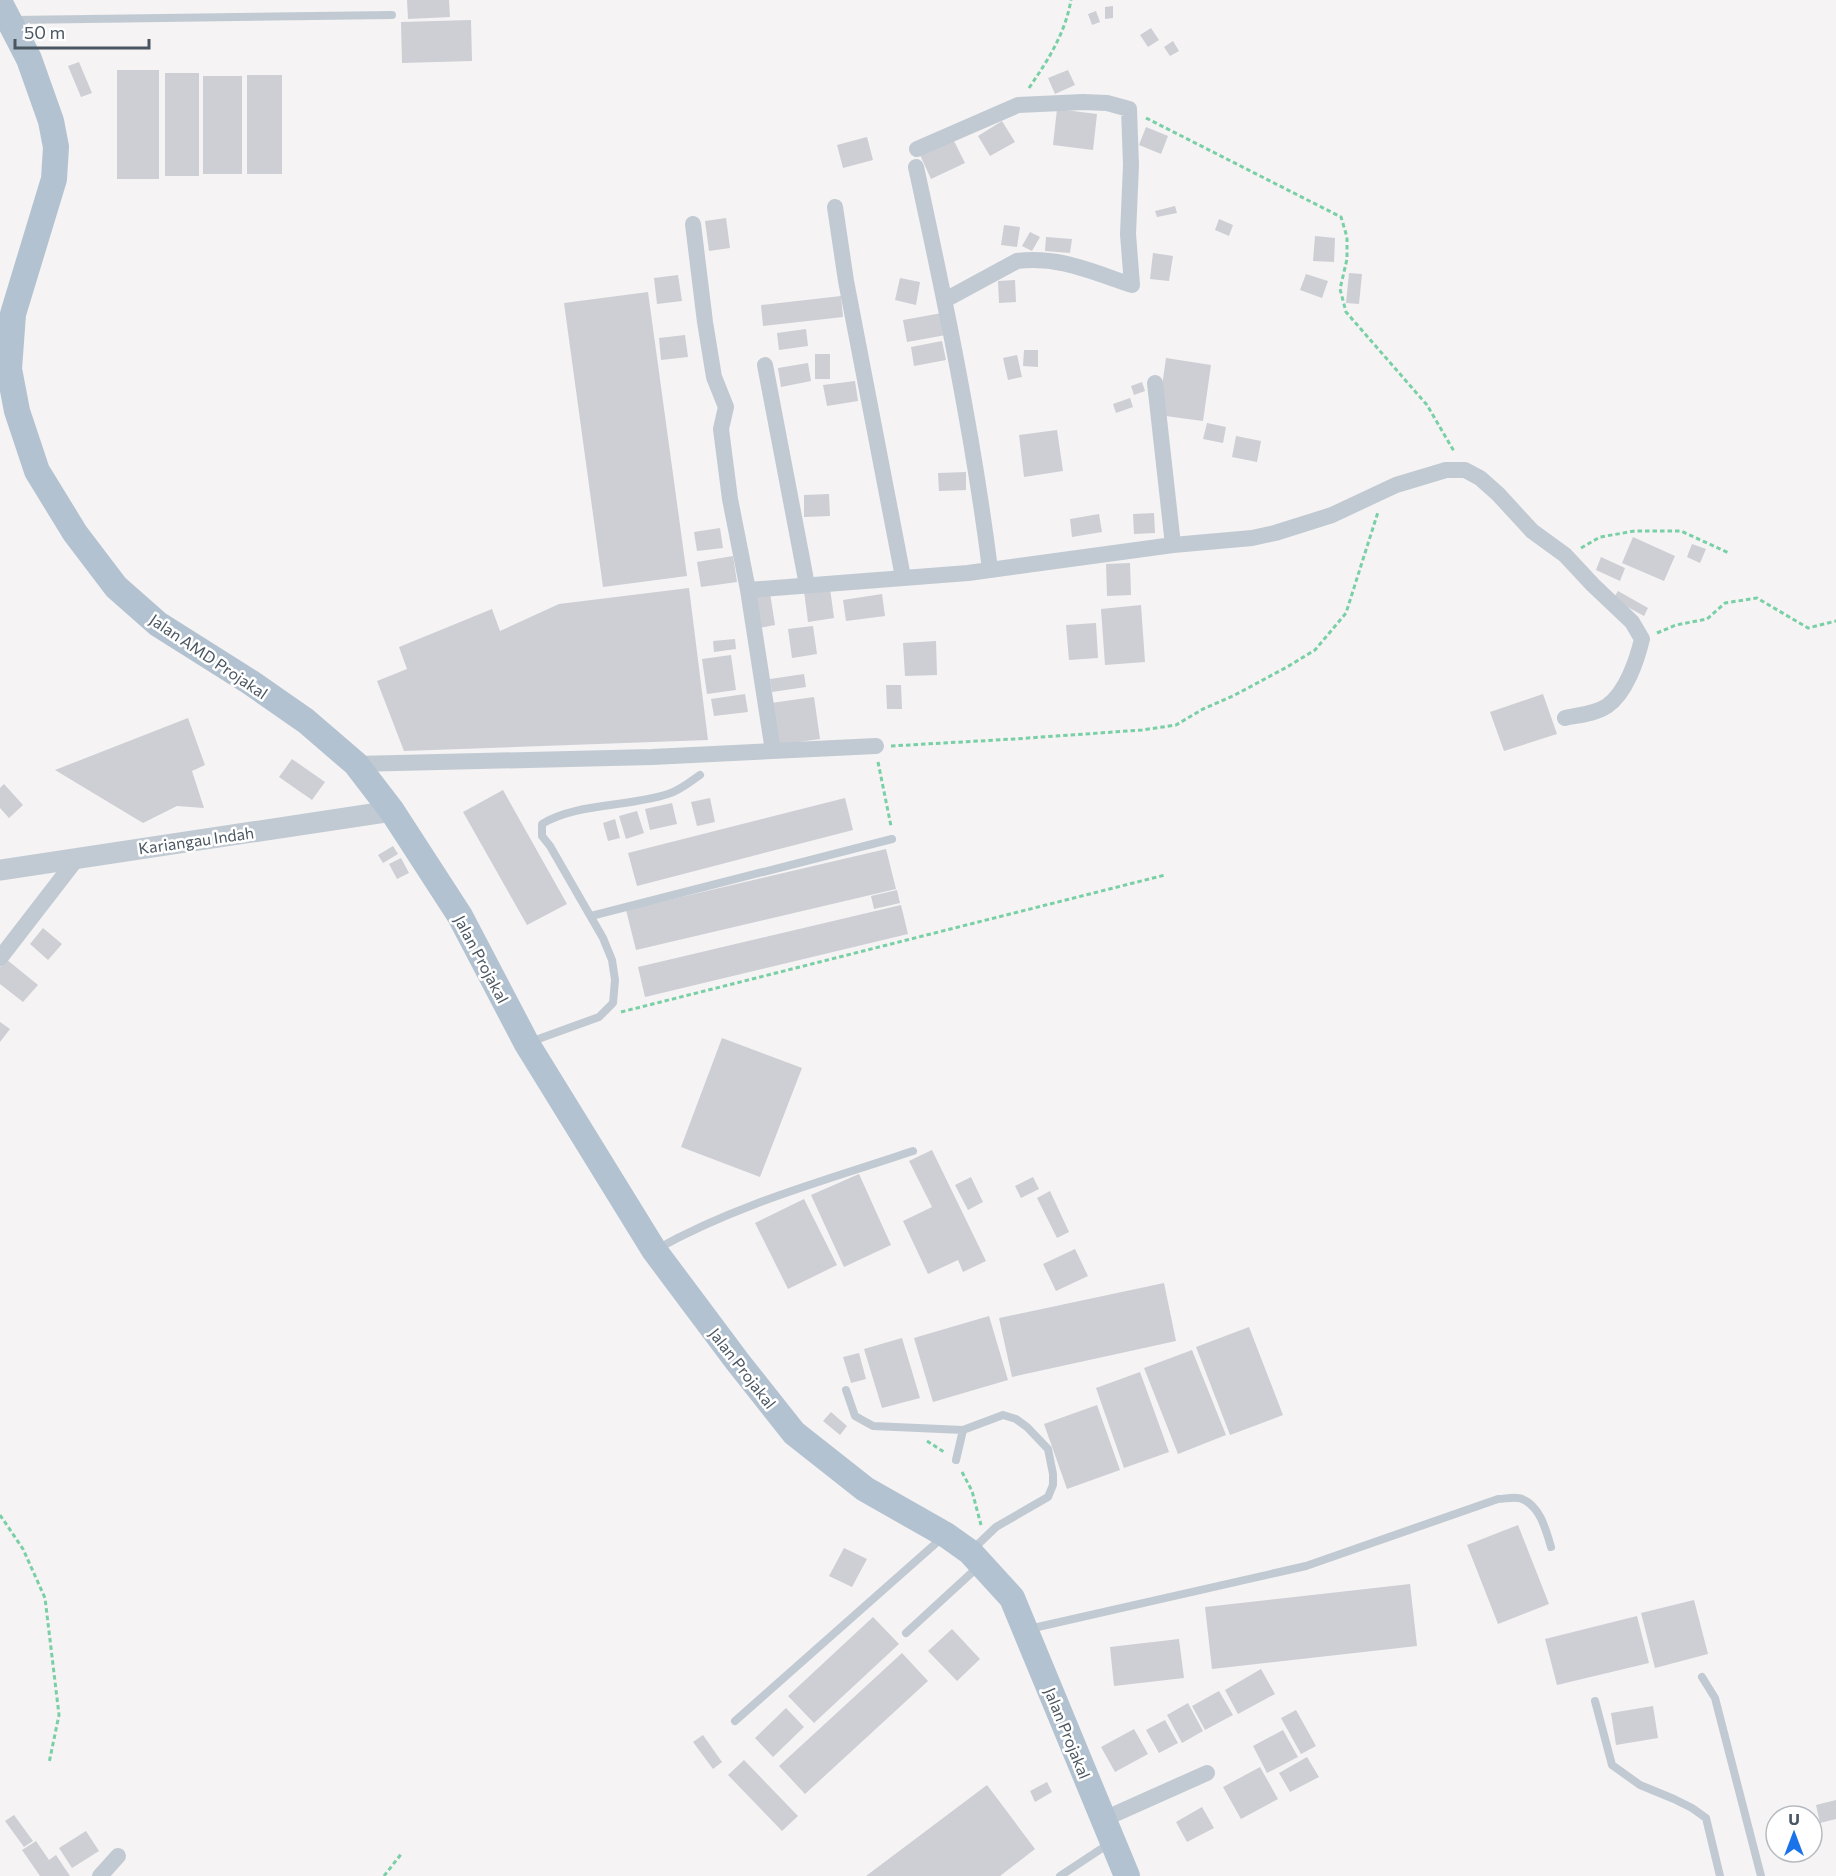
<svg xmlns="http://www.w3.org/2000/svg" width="1836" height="1876" viewBox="0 0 1836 1876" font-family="Commissioner,sans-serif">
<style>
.building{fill:#cdcfd5}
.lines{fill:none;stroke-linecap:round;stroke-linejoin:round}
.path{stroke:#7ad0a6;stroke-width:3;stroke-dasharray:4.5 3;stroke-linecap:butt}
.service{stroke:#c1cad2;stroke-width:8}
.minor{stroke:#c1cad2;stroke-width:16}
.tertiary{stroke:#c1cad2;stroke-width:21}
.primary{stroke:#b3c2d1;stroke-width:26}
.labels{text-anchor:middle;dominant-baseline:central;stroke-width:5;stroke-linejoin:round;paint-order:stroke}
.street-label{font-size:16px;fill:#4a5661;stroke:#fff}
</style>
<rect width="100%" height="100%" fill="#f5f3f3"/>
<!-- building -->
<path class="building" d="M407,0h42l1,17 -42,2z
M1113,6v12l-8,1v-12z
M1096,11l4,11 -8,3 -4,-11z
M471,20l1,41 -70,2 -1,-41z
M1151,28l8,12 -11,7 -8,-12z
M1173,41l6,10 -9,5 -6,-9z
M79,62l13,31 -11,4 -13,-31z
M117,70h42v109h-42z
M1068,70l7,15 -20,9 -7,-16z
M165,73h34v103h-34z
M247,75h35v99h-35z
M203,76h39v98h-39z
M1057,109l40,5 -4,36 -40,-5z
M1002,121l13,21 -25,14 -12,-20z
M1146,127l22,9 -7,18 -22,-9z
M867,137l6,23 -30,8 -6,-23z
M953,139l12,24 -34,16 -11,-24z
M1175,206l2,7 -20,4 -2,-6z
M726,218l4,30 -21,3 -4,-30z
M1219,219l14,6 -4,11 -14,-6z
M1004,225l16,2 -3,20 -16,-2z
M1030,232l10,5 -8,14 -10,-5z
M1315,236l20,2 -1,24 -21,-1z
M1046,237l26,2 -2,14 -25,-2z
M1153,253l20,3 -4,25 -19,-2z
M1349,273l13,1 -3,30 -13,-1z
M1306,274l22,7 -6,17 -22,-8z
M678,275l4,26 -25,3 -3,-26z
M900,278l20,4 -4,23 -21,-5z
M1015,280l1,22 -17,1 -1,-22z
M648,292l39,284 -84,11 -39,-284z
M841,296l2,21 -80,9 -2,-21z
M942,313l4,22 -39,7 -4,-22z
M806,329l2,17 -29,4 -2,-17z
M685,335l3,22 -27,3 -2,-22z
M942,341l4,19 -32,6 -3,-19z
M1024,350h14v17l-15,-1z
M815,354h15v25h-15z
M1017,355l5,22 -14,3 -5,-22z
M1166,358l45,7 -8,56 -45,-6z
M808,363l3,18 -30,6 -3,-19z
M855,381l3,20 -31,5 -4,-21z
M1142,382l3,9 -11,4 -3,-9z
M1130,398l3,9 -17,6 -3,-9z
M1207,423l19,4 -3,16 -20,-4z
M1057,430l6,41 -39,6 -5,-42z
M1236,436l25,5 -4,21 -25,-5z
M966,472v18l-27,1 -1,-18z
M829,494l1,22 -26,1v-22z
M1154,513l1,20 -21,1 -1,-20z
M1099,514l3,18 -30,5 -2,-18z
M720,528l3,20 -26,3 -3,-19z
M1633,537l42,19 -11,25 -42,-18z
M1692,544l14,5 -6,14 -13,-6z
M733,556l4,26 -36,5 -4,-25z
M1601,557l24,11 -5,13 -24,-11z
M1130,563l1,32 -24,1 -1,-32z
M689,588l19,152 -304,11 -27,-70 30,-12 -8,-22 93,-38 8,22 59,-27z
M830,588l4,30 -26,4 -4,-31z
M1618,591l30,17 -4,8 -31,-17z
M770,593l5,32 -16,3 -4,-32z
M882,594l3,22 -39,5 -3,-21z
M1141,605l4,57 -40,3 -4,-56z
M1096,623l2,35 -29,2 -3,-35z
M813,626l4,28 -25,4 -4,-29z
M735,639l1,10 -22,3 -1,-11z
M936,641l1,34 -32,1 -2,-33z
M731,655l5,35 -29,4 -5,-35z
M804,674l2,13 -34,5 -2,-13z
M886,685h15l1,24h-15z
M745,694l3,18 -34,4 -3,-17z
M1543,694l14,40 -53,17 -14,-39z
M814,697l6,42 -43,6 -6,-42z
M188,718l17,47 -13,6 12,37 -27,-2 -34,17 -88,-53z
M292,759l33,23 -13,18 -33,-23z
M4,784l19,21 -14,13 -9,-10v-20z
M503,790l64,114 -40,21 -64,-113z
M710,798l5,24 -18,4 -6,-24z
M845,798l8,32 -216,56 -9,-33z
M672,803l5,21 -27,6 -5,-21z
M637,811l7,22 -18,6 -7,-23z
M615,819l5,19 -12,3 -5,-18z
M393,846l5,8 -15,9 -5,-8z
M886,849l10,40 -260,61 -10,-40z
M401,858l8,15 -12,6 -8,-15z
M897,890l3,13 -26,6 -3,-13z
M901,905l7,29 -263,63 -7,-30z
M43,928l19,16 -14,16 -18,-16z
M6,959l32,26 -15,17 -23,-18v-17z
M0,1022l10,7 -10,13z
M722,1038l80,30 -42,109 -79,-30z
M932,1150l54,111 -23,11 -5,-12 -30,14 -25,-53 29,-14 -23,-46z
M859,1174l32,71 -47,22 -33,-72z
M971,1177l12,25 -15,8 -13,-25z
M1033,1177l6,12 -18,9 -6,-12z
M1050,1191l19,41 -12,6 -20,-40z
M804,1199l33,66 -49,24 -33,-66z
M1075,1249l13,27 -32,15 -13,-27z
M1164,1283l12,58 -164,36 -13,-59z
M989,1316l19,64 -75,22 -19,-64z
M1249,1327l34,88 -53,20 -34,-88z
M902,1338l18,60 -38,10 -18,-59z
M1192,1350l34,85 -48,19 -34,-86z
M859,1353l7,26 -15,4 -8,-26z
M1140,1372l29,80 -45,16 -28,-80z
M1097,1405l23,65 -53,19 -23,-65z
M831,1412l16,14 -7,9 -17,-14z
M1518,1525l31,79 -51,20 -31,-79z
M844,1548l23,11 -15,28 -23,-11z
M1410,1584l7,62 -205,23 -7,-62z
M1694,1600l14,54 -53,14 -14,-55z
M1637,1616l12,47 -92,22 -12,-46z
M873,1617l26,27 -85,79 -26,-27z
M952,1629l28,30 -23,22 -29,-30z
M1179,1639l5,39 -70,8 -4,-39z
M902,1653l26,28 -123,113 -26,-28z
M1261,1669l14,25 -37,20 -13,-24z
M1219,1691l14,24 -28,15 -13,-24z
M1188,1703l15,28 -21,12 -15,-28z
M1653,1706l5,32 -42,7 -5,-32z
M786,1708l18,19 -31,30 -18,-19z
M1296,1710l20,36 -15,8 -20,-36z
M1165,1720l13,23 -19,10 -13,-23z
M1134,1729l14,25 -33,18 -14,-25z
M1283,1730l15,27 -31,16 -14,-27z
M703,1735l19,27 -9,7 -20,-27z
M1307,1757l12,20 -29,15 -11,-19z
M744,1760l54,56 -16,15 -54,-56z
M1260,1767l18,32 -37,20 -18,-32z
M1047,1782l5,10 -17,10 -5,-11z
M987,1785l48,64 -35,27h-134z
M1836,1800v19l-16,4 -4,-18z
M1202,1807l12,21 -27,14 -11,-20z
M14,1815l19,26 -9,6 -19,-26z
M86,1831l13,20 -27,17 -13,-20z
M36,1841l13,19 7,-5 14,21h-30l-18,-26z"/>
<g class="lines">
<!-- path -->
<path class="path" d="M1029,88c19,-28 36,-54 42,-88
M1146,118l195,99 6,20v22l-7,30 6,23 81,93 28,48
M1581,548l19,-11 35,-6h46l48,22
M1657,633l19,-8 31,-6 18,-16 32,-5 51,30 28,-7
M891,746l123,-7 128,-9 34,-5 27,-16 30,-13 54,-29 28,-17 31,-37 32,-101
M878,762l13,64
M621,1012l544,-137
M927,1441l17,11
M962,1472l10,19 9,34
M0,1515l23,34 22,49 14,117 -10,48
M384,1876l18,-23"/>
<!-- service -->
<path class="service" d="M13,20l379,-5
M591,916l301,-77
M530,1042l69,-25 14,-14 2,-23 -3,-20 -9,-22 -53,-92 -8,-10v-12c33,-21 87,-17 126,-30 11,-3 22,-12 32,-19
M657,1249c80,-45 170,-69 256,-98
M846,1390l9,26 18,10 90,4
M956,1460l7,-30 40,-15 13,4 11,8 21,22 5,25v11l-5,12 -52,30 -24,23
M1029,1629l277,-63 192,-67c7,0 18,-3 24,0 18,7 24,31 29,48
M906,1633l73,-67
M1702,1677l13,21 46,178
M1595,1701l17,64 28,20 34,14 18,9 14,10 14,58
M735,1721l208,-184
M1060,1876l50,-33"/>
<!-- minor -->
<path class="minor" d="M917,149l101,-44 65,-3 24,1 22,6 2,56 -3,69 4,51c-40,-13 -72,-29 -115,-24l-72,39
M916,167c29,133 57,267 74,402
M835,207l11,74 57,296
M693,224l12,98 9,55 12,30 -5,22 9,70 18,91 25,161
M765,365l42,220
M1155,383l18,162
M748,590l220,-17 205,-28 79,-7 23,-5 57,-18 64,-30 50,-15h19l15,8 18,16 34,37 33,24 28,30 39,37 10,17c-5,21 -16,54 -35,67 -12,8 -29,9 -42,12
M356,764l296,-7 224,-11
M0,958l78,-101
M1104,1819l103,-46
M100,1876l18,-20"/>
<!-- tertiary -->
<path class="tertiary" d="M0,870l392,-59"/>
<!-- primary -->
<path class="primary" d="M0,3l29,56 22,62 5,26 -2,32 -41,135 -4,55 8,42 20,60 38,62 41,54 42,37 92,58 56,39 50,43 36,47 68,105 67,128 127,206 83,111 57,72 71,56 81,46 24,17 42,46 115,278"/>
</g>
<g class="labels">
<!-- street labels -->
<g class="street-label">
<text transform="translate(209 656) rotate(34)">Jalan AMD Projakal</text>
<text transform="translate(196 840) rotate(-8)">Kariangau Indah</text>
<text transform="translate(482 959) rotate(62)">Jalan Projakal</text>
<text transform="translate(743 1368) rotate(52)">Jalan Projakal</text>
<text transform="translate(1068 1733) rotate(68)">Jalan Projakal</text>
</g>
</g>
<!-- north arrow -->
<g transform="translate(1794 1834)"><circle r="28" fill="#ffffff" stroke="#b7bbc0" stroke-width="1.5"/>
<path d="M0-4.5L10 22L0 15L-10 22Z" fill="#1a73e8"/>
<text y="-9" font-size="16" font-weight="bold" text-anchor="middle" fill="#4a5661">U</text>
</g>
<!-- scale -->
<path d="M15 39v9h134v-9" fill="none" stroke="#4a5661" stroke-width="3"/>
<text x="24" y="39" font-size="18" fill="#4a5661" stroke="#ffffff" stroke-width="4.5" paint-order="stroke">50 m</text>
</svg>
